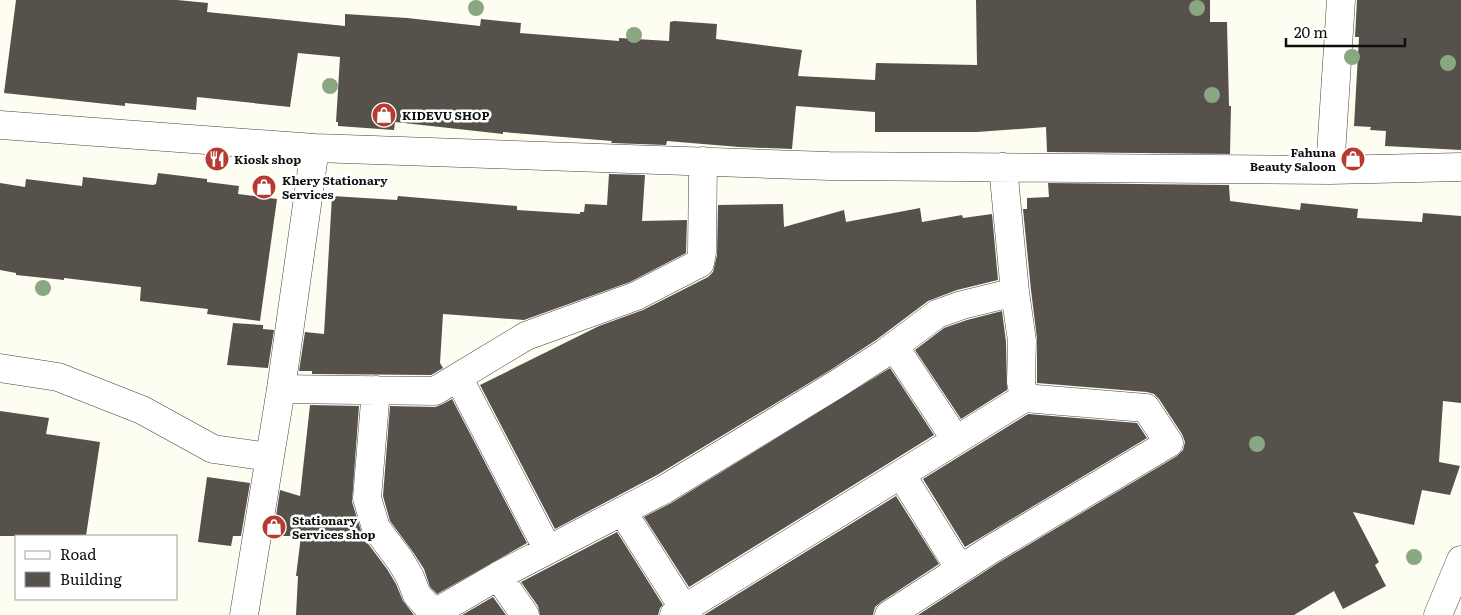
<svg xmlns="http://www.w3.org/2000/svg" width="1461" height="615" viewBox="0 0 1461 615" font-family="Literata,serif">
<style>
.building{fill:#57514c}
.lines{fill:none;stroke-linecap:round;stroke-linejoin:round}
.minor-casing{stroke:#424242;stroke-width:29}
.minor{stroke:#fff;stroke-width:28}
.tree{fill:#89a881}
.labels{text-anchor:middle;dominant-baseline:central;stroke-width:5;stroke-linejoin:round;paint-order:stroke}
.poi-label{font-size:12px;font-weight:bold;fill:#0f0f0f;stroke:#fff;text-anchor:start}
</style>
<rect width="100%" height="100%" fill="#fefdf2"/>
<!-- building -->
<path class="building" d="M16,0h161l31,3 -1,9 138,14v-12l62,4 73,8 1,-7 40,4 -1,10 99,8v-3l50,3 1,-19 4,-1 43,3 -1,15 86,11 -4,26 77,4 1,-17 101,2 -1,-65h234v22h17l2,84h2l-1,48 -183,-2 -1,-25 -69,5h-102v-20l-79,-6 -4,43 -53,-2 -72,-6 -1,4 -55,-2 1,-2 -109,-9v2l-108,-12 -1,8 -56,-4v-4h-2l4,-65 -42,-4 -8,54 -93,-10 -1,13 -71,-7v3l-121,-13z
M1357,0h104v150l-76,-4 1,-15 -16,-1 1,-3 -17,-1 5,-89h-4z
M158,173l49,6v3l32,4 -1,8 39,5 -17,122 -53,-7 1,-5 -68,-8 1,-14 -77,-9v2l-48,-5v-2l-16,-3v-87l25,4 1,-8 56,7 1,-9 70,8 3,-1z
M609,174l36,1 -3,46 45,-1 -1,33 -56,29 -106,38 -81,-6 -3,49 3,5 -12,7 -119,-1v-3h-13l6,-39 19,2 8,-138 65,4 1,-4 119,10v4l63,4v-2h4l1,-8 22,1z
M1048,183l181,2 1,16 70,9 1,-7 57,6 -1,9 65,4 1,-9 38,3v187l-18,-2 -4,61 21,4 -10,29 -28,-5 -8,35 -61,-13 26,50 -4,3 11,21 -43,23 -9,-18 -40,24h-376l80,-52 179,-107 6,-6 2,-8 -3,-8 -23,-35 -5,-5 -7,-2 -110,-9v-44l-6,-49 -8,-81h4v-11l22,-1z
M783,204l1,23 60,-17 2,12 74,-14 2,14 40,-7 1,3 29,-4 6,66 -41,10 -29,11 -52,39 -47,31 -172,104 -102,54 -75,-144 119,-59 44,-16 65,-33 5,-5 4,-17 1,-50z
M1002,311l4,31 1,48 -46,29 -46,-69 29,-22 23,-8z
M233,323l30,2v4l11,1 -6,38 -41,-3z
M890,368l44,67 -245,152 -45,-70 29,-15z
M452,399l75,144 -90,51 -7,-7 -6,-18 -11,-17 -23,-31 -7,-25 7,-90 45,1 8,-3z
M310,405l49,1 -7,96 11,35 24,32 9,15 7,17 11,14h-118l2,-39h-2l5,-40h-28l7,-46 20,6z
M0,411l49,7 -3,16 54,8 -14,94h-86z
M1028,414l109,9 10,15 -182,109 -42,-68z
M207,477l43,6 -9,53h-8l-2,10 -33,-4z
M896,496l43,68 -58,38 -6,5 -2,8h-169z
M617,532l46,73 -3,3 -2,7h-118l-2,-9 -17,-24z
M493,597l13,18h-44z"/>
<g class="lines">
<defs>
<path id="minor" d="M0,125l315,23 514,18 501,4 131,-3
M1330,170l11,-170
M894,346l62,94
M0,368l58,9 84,33 71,39 56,8
M458,377l90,173
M281,389l154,2 91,-55 110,-40 64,-33 2,-11 1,-91
M376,390l-9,108 9,30 24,32 10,17 7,18 13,14 8,2 60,-35 167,-87 172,-105 48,-31 52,-39 25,-9 53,-13
M901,474l59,95
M622,511l66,104
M498,576l27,39
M244,615l37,-226 34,-241
M674,615l350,-217
M889,615l101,-65 179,-107 -23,-35 -122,-10 -3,-16 1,-41 -7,-49 -12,-125
M1438,615l23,-55"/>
</defs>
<!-- minor casing -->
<use href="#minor" class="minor-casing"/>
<!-- minor -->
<use href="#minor" class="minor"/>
</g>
<!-- trees -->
<g class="tree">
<circle cx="476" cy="8" r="8"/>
<circle cx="1197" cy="8" r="8"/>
<circle cx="634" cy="35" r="8"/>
<circle cx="1352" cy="57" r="8"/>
<circle cx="1448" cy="63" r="8"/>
<circle cx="330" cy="86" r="8"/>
<circle cx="1212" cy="95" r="8"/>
<circle cx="43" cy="288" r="8"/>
<circle cx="1257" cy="444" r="8"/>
<circle cx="1414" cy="557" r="8"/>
</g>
<!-- icons -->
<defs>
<symbol id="shop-disc" viewBox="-11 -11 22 22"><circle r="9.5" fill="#b53b31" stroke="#fff"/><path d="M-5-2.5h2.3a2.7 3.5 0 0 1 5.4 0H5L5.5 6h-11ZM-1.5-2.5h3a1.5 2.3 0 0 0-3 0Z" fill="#fff"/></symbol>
<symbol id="restaurant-disc" viewBox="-11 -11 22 22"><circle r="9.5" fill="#b53b31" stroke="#fff"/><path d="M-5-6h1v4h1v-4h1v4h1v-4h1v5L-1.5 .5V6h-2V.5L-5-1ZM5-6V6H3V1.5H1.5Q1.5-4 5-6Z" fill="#fff"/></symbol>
</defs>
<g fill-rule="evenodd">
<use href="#shop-disc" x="370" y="101" width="28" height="28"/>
<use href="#restaurant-disc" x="203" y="145" width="28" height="28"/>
<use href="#shop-disc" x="1339" y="145" width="28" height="28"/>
<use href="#shop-disc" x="250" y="173" width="28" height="28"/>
<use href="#shop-disc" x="260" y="513" width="28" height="28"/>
</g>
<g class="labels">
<!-- poi labels -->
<g class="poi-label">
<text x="402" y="115">KIDEVU SHOP</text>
<text x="1336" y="152" text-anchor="end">Fahuna<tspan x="1336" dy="14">Beauty Saloon</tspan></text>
<text x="234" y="159">Kiosk shop</text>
<text x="282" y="180">Khery Stationary<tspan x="282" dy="14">Services</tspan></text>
<text x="292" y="520">Stationary<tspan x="292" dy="14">Services shop</tspan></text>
</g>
</g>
<!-- legend -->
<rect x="15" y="535" width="162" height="65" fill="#ffffff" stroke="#9f9f9f"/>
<rect x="25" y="551" width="25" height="8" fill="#ffffff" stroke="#9f9f9f"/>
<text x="60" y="560" font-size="15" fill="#0f0f0f">Road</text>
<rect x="25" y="572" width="25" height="15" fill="#57514c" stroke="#9f9f9f"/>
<text x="60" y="585" font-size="15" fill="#0f0f0f">Building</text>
<!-- scale -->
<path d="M1286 38v8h119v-8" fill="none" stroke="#0f0f0f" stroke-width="2.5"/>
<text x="1294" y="38" font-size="15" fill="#0f0f0f" stroke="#ffffff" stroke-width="4" paint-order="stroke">20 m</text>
</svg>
